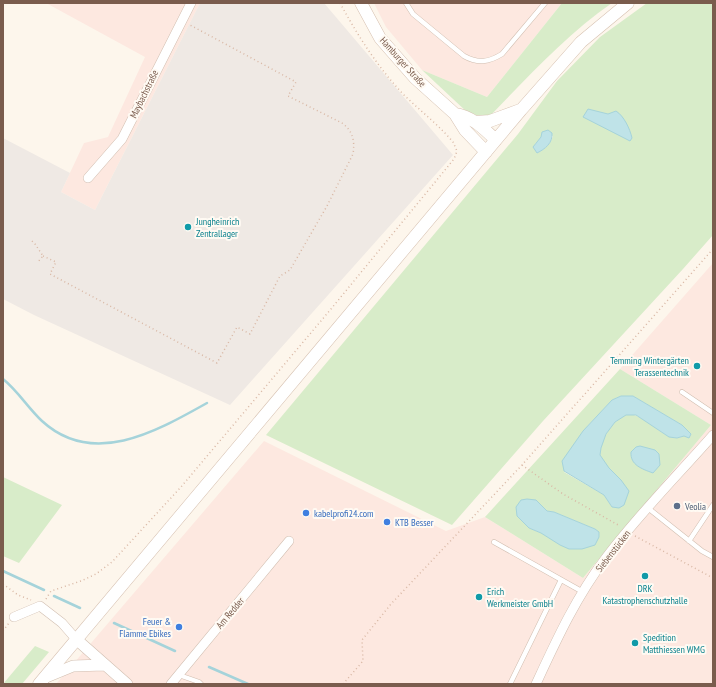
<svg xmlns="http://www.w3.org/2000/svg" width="716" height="687" viewBox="0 0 716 687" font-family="'PT Sans Narrow',sans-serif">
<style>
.commercial{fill:#fde8e0}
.industrial{fill:#efe9e4}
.green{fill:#d8ecc9;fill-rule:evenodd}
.water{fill:#bfe3e8;stroke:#a5d3da}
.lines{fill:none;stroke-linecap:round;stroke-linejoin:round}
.stream{stroke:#a5d3da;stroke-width:2.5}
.service-casing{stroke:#d1beb0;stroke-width:5.5}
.minor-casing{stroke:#d1beb0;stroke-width:10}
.tertiary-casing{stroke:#d1beb0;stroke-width:12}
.secondary-casing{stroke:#d6c0b0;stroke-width:13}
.path{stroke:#d9b8a5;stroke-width:1.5;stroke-dasharray:1 3;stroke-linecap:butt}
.service{stroke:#fff;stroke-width:4.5}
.minor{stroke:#fff;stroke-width:9}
.tertiary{stroke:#fff;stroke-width:11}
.secondary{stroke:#fff;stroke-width:12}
.culture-dot{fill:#0f9aa8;stroke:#fffaf3;stroke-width:1.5}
.service-dot{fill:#5c6f8a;stroke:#fffaf3;stroke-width:1.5}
.shop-dot{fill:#3f7fe0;stroke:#fffaf3;stroke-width:1.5}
.labels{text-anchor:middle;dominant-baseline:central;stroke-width:4;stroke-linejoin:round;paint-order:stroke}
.street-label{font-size:10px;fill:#7a5c4d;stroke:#fffaf3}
.culture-label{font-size:10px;fill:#0d838f;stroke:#fffaf3;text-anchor:start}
.service-label{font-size:10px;fill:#4e5e75;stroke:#fffaf3;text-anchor:start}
.shop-label{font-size:10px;fill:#366cbe;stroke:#fffaf3;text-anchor:start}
</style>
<rect width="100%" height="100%" fill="#fdf6ec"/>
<!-- commercial -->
<path class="commercial" d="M46,3h154l-105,207 -34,-18 23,-49 24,-6 37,-80z
M374,3h188l-75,94 -65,-27 -36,-43z
M713,263v421h-657l208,-243 182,90 39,-14 98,61 128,-153 -91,-56z"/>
<!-- industrial -->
<path class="industrial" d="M200,3h124l129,152 -223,250 -196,-90 -31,-16v-161l67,35 -9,19 34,18z"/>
<!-- green -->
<path class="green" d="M562,3h50c-45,31 -86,76 -124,115l-20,-5 -46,-43 65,27z
M647,3h66v232l-30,34 -140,152 -91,104 -186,-90 252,-301 39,-53 43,-44zM542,132l11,4c-3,9 -8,13 -16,17l-2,-9 7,-7z
M620,369l91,56 -128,153 -98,-61zM621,396h12l49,29 6,6c-17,24 -42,-22 -62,-16 -12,3 -27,27 -26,39 1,9 15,20 21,26l-9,27 -8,-12 -40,-23 19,-41 29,-31zM536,500l11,11 7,1 41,17 -54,4 -12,-5z
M3,477l59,28 -43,58 -16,-7z
M35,646l14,6 -27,32h-19z"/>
<!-- water -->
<path class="water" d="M588,109l20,5 8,-3c8,5 14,18 16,27l-2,3 -47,-24z
M548,130l4,3c1,10 -7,16 -15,20l-4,-6 8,-10 1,-5z
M621,396h12l49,29 9,9 -2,4 -5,-2 -7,2 -8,-1 -33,-22h-10l-11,7 -9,12 -5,14 -1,7 9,13 12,12 8,11 -5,14 -5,3 -7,-1 -8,-12 -40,-24 -2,-10 21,-30 29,-31z
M640,446l15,4 4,4 1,11 -7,8c-11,-4 -23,-8 -22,-21l5,-5z
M527,499l9,1 11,11 7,1 41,17 4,3v5l-4,8 -13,4h-13l-9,-4 -19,-12 -12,-5 -12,-12 -1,-9 5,-7z"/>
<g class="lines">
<!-- stream -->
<path class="stream" d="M3,379c15,12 25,29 39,42 51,47 115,10 165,-18
M3,571l41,19
M54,596l26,12
M114,623l61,28
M209,667l39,17"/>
<defs>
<path id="service" d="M406,3l7,11 51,42c14,8 25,6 38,-2l43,-51
M682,392l31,21
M648,508l54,43 11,6
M689,541l24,-36
M494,542l89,50
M179,675l20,7 2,2
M510,684l51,-104"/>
<path id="minor" d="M88,178l34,-39 69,-136
M14,617l26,-11 22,17 14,16
M171,684l118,-143
M536,684c20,-43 40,-87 69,-125 33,-44 72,-83 108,-124"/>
<path id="tertiary" d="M76,639l51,45
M44,678l29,-12 31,-1"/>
<path id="secondary" d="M361,3l19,35 35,40 40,36 10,16 21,22
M455,114c18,3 28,14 41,26
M476,122l14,-1 30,-11
M39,684l482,-574 60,-68 47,-39"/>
</defs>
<!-- service casing -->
<use href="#service" class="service-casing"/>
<!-- minor casing -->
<use href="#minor" class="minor-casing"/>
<!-- tertiary casing -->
<use href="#tertiary" class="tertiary-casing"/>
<!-- secondary casing -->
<use href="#secondary" class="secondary-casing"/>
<!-- path -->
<path class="path" d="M32,241l3,3 8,12 -5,6
M43,256l13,6 -6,12 167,89 20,-36 13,7 30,-58 10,-6 37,-64 26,-52c2,-13 0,-23 -11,-31l-54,-27 8,-14 -106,-57
M522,465l41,29 57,32
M635,536l78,42
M3,584l15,11 13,5
M46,599l5,-8 30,-10 15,-7 16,-12 69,-75 150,-178 123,-150 3,-8 -4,-9c-15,-18 -34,-32 -51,-49 -25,-27 -44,-57 -62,-90
M3,631l6,-8
M343,684l20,-23 -1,-21 29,-36 131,-139 191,-216"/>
<!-- service -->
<use href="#service" class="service"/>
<!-- minor -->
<use href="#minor" class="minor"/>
<!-- tertiary -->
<use href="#tertiary" class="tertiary"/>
<!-- secondary -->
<use href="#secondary" class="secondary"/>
</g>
<!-- markers -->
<g class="culture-dot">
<circle cx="188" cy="227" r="4"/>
<circle cx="697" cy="366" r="4"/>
<circle cx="645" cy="576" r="4"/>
<circle cx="479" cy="597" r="4"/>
<circle cx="635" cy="643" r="4"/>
</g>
<circle class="service-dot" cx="677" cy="506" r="4"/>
<g class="shop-dot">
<circle cx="306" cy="513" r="4"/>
<circle cx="387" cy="522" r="4"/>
<circle cx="179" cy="627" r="4"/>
</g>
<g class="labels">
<!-- street labels -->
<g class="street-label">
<text transform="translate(403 62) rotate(48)">Hamburger Straße</text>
<text transform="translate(144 94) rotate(-64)">Maybachstraße</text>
<text transform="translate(613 551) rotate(-52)">Siebenstücken</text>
<text transform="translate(230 613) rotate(-50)">Am Redder</text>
</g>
<!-- culture labels -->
<g class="culture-label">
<text x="196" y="221">Jungheinrich<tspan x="196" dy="12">Zentrallager</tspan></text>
<text x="689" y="360" text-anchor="end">Temming Wintergärten<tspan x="689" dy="12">Terassentechnik</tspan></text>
<text x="645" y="588" text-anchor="middle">DRK<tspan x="645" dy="12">Katastrophenschutzhalle</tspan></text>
<text x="487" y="591">Erich<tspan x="487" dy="12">Werkmeister GmbH</tspan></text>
<text x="643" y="637">Spedition<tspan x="643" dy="12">Matthiessen WMG</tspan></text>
</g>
<!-- service labels -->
<g class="service-label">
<text x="685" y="506">Veolia</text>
</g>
<!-- shop labels -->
<g class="shop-label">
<text x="314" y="513">kabelprofi24.com</text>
<text x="395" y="522">KTB Besser</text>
<text x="171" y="621" text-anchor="end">Feuer &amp;<tspan x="171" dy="12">Flamme Ebikes</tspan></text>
</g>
</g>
<!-- border -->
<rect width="716" height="687" fill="none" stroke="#7a5c4d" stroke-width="8"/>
</svg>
